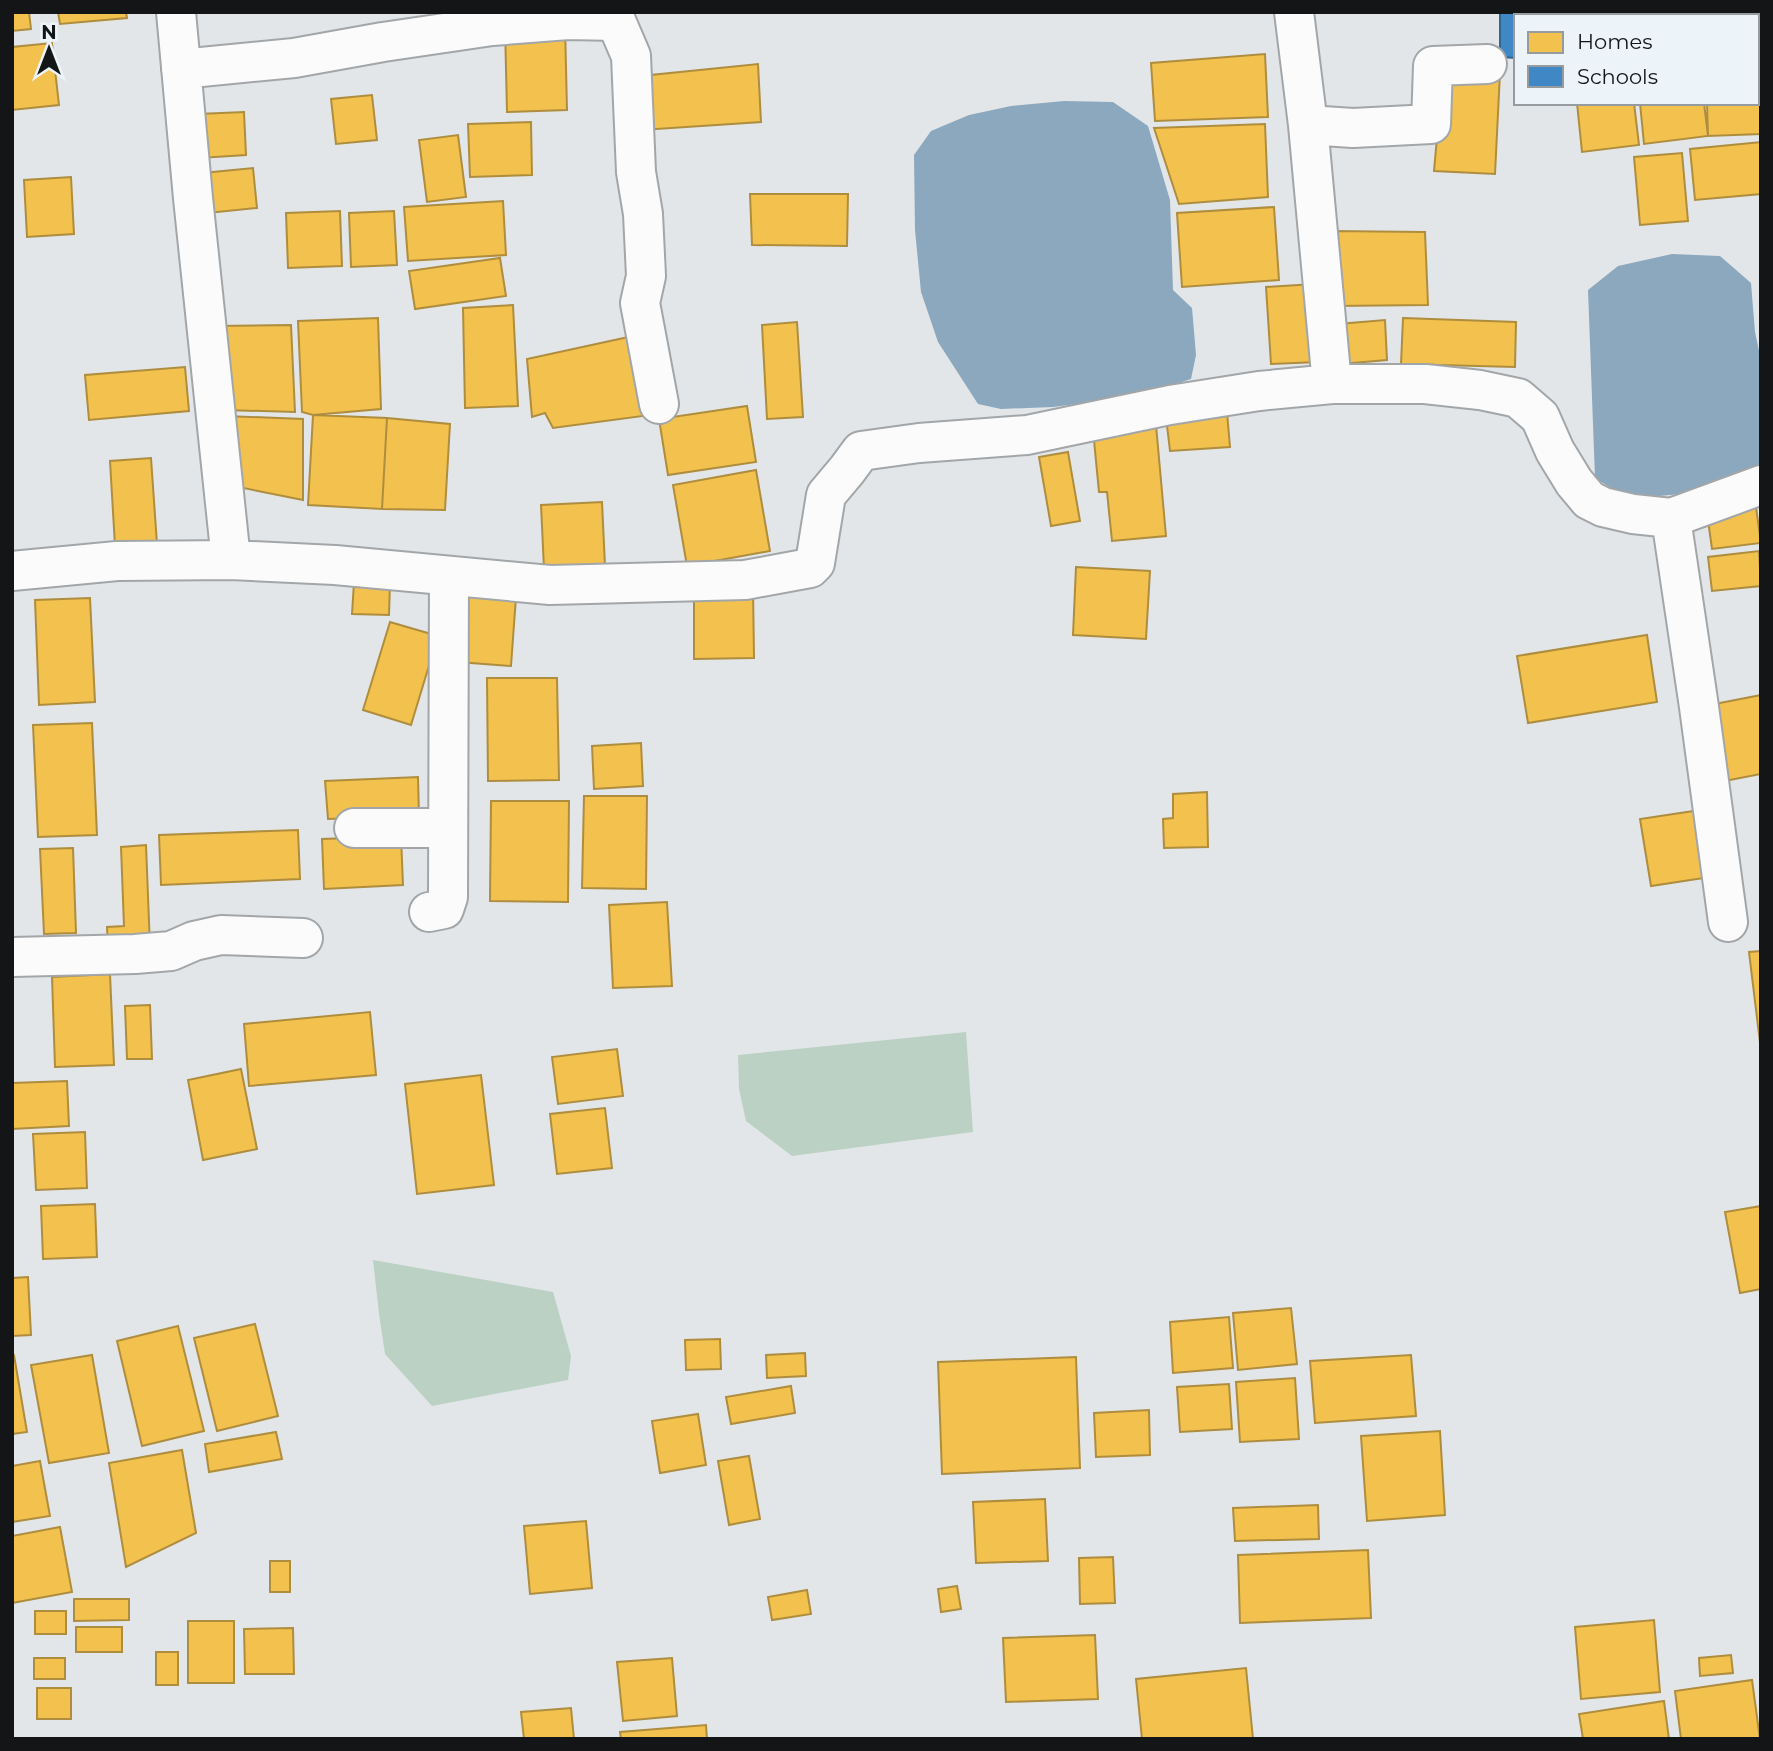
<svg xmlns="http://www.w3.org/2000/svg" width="1773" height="1751" viewBox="0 0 1773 1751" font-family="Montserrat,sans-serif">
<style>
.green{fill:#bbd1c4}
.water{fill:#8ba8be}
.homes{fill:#f2c14e;stroke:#af8d3e;stroke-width:2}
.schools{fill:#3f88c5;stroke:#326691;stroke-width:2}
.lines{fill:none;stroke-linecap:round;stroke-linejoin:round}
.minor-casing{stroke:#a3a6a8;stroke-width:42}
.minor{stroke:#fbfbfc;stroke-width:38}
</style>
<rect width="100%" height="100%" fill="#e3e6e9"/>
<!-- green -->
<path class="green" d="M966,1032l7,100 -181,24 -46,-35 -7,-32 -1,-34z
M373,1260l180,32 18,64 -3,24 -136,26 -47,-52 -6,-40z"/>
<!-- water -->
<path class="water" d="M1064,101l49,1 35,24 22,74 3,90 19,18 4,47 -5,24 -44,14 -40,7 -54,7 -52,2 -23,-5 -40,-62 -17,-50 -6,-62 -1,-75 17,-24 38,-16 42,-9z
M1672,254l48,2 31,27 4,49 6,28v102l-13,15 -57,16 -63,6 -33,-21 -7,-188 30,-24z"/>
<!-- homes -->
<path class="homes" d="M12,12h17l2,17 -19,2z
M58,12h68l1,6 -67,6z
M1628,12h65l1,4h-65z
M1706,12h55v47h-4v-43h-50z
M565,25l2,85 -60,2 -2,-85z
M52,43l7,62 -47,5v-63z
M1265,54l3,63 -113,4 -4,-58z
M758,64l3,58 -119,8 -1,-54z
M1443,70l57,3 -5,101 -61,-3z
M1757,74h4v60l-53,2 -1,-33h50z
M372,95l5,45 -41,4 -5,-45z
M1577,103h57l5,42 -57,7z
M1640,103h64l4,33 -64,8z
M244,112l2,43 -46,3 -2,-44z
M531,122l1,53 -62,2 -2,-53z
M1265,124l3,73 -89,7 -25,-76z
M458,135l8,62 -39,5 -8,-62z
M1761,142v52l-66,6 -5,-51z
M1682,153l6,68 -48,4 -6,-68z
M253,168l4,40 -49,5 -5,-40z
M71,177l3,57 -47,3 -3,-57z
M750,194h98l-1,52 -95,-1z
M503,201l3,54 -98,6 -4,-54z
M1274,207l5,73 -97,7 -5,-74z
M340,211l2,55 -54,2 -2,-55z
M394,211l3,54 -46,2 -2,-54z
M1331,231l94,1 3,73 -95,1z
M500,258l6,38 -91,13 -6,-38z
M1314,284l5,78 -48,2 -5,-77z
M513,305l5,101 -53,2 -2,-100z
M378,318l3,91 -68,6 -11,-3 -4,-91z
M1403,318l113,4 -1,45 -114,-3z
M1385,320l2,40 -46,4 -3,-40z
M797,322l6,95 -36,2 -5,-94z
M291,325l4,87 -71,-2 -9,-84z
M633,336l10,80 -90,12 -8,-15 -13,4 -5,-58z
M185,367l4,44 -100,9 -4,-45z
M747,406l9,56 -88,13 -9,-56z
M1227,412l3,35 -60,4 -4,-34z
M313,415l74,3 -5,91 -74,-4z
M225,416l78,3v81l-80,-16z
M387,418l63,6 -5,86 -63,-1z
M1156,425l10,111 -54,5 -5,-49h-8l-6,-62z
M1068,452l12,69 -29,5 -12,-69z
M151,458l6,86 -42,2 -5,-85z
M756,470l14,81 -83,15 -14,-81z
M602,502l3,64 -61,3 -3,-64z
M1756,507l5,36 -49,6 -5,-36z
M1759,551l2,35 -49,5 -4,-34z
M1076,567l74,4 -4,68 -73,-4z
M354,582l36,1 -1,32 -37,-1z
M753,587l1,71 -60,1v-71z
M463,594l53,3 -5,69 -53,-4z
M90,598l5,104 -56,3 -4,-105z
M390,622l48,14 -27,89 -48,-15z
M1647,635l10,67 -129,21 -11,-67z
M487,678h70l2,102 -71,1z
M1761,695v79l-47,9 -15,-76z
M92,723l5,112 -59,2 -5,-112z
M641,743l2,43 -49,3 -2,-43z
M418,777l1,39 -91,3 -3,-38z
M1207,792l1,55 -44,1 -1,-29 10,-1v-24z
M584,796h63l-1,93 -64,-1z
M491,801h78l-1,101 -78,-1z
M1707,809l10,67 -66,10 -11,-67z
M298,830l2,49 -139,6 -2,-50z
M401,836l2,49 -79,4 -2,-50z
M146,845l4,102 -42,2 -1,-22 17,-1 -3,-79z
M73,848l3,85 -32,1 -4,-85z
M667,902l5,84 -59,2 -4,-83z
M1761,951v100l-12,-99z
M110,974l4,91 -59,2 -3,-90z
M150,1005l2,54h-25l-2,-53z
M370,1012l6,63 -127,11 -5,-62z
M617,1049l6,47 -65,8 -6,-47z
M241,1069l16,80 -54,11 -15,-80z
M481,1075l13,110 -77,9 -12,-110z
M67,1081l2,45 -57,3v-46z
M605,1108l7,60 -55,6 -7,-60z
M85,1132l2,56 -51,2 -3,-56z
M95,1204l2,53 -54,2 -2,-53z
M1761,1206v83l-21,4 -15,-81z
M28,1277l3,58 -19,1v-58z
M1291,1308l6,56 -59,6 -5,-57z
M1229,1317l4,51 -60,5 -3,-51z
M255,1324l23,92 -61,15 -23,-93z
M178,1326l26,105 -62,15 -25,-105z
M720,1339l1,30 -35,1 -1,-30z
M805,1353l1,23 -39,2 -1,-23z
M12,1355h2l13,77 -15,2z
M92,1355l17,98 -60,10 -18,-98z
M1411,1355l5,61 -101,7 -5,-62z
M1076,1357l4,111 -138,6 -4,-112z
M1295,1378l4,61 -59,3 -4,-60z
M1229,1384l3,45 -52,3 -3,-45z
M791,1386l4,27 -64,11 -5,-27z
M1149,1410l1,45 -54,2 -2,-44z
M698,1414l8,51 -46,8 -8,-52z
M1440,1431l5,84 -78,6 -6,-85z
M276,1432l6,27 -73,13 -4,-28z
M182,1450l14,83 -70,34 -17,-104z
M749,1456l11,63 -31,6 -11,-64z
M40,1461l10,55 -38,6v-56z
M1045,1499l3,62 -72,2 -3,-61z
M1318,1505l1,34 -84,2 -2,-33z
M586,1521l6,67 -62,6 -6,-68z
M60,1527l12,65 -60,11v-67z
M1368,1550l3,68 -131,5 -2,-68z
M1113,1557l2,46 -35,1 -1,-46z
M270,1561h20v31h-20z
M957,1586l4,23 -20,3 -3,-23z
M807,1590l4,24 -39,6 -4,-23z
M74,1599h55v21l-55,1z
M35,1611h31v23h-31z
M1654,1620l6,72 -79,7 -6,-72z
M188,1621h46v62h-46z
M76,1627h46v25h-46z
M293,1628l1,46h-49l-1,-45z
M1095,1635l3,64 -92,3 -3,-64z
M156,1652h22v33h-22z
M1731,1655l2,18 -33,3 -1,-18z
M34,1658h31v21h-31z
M672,1658l5,58 -54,5 -6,-59z
M1246,1668l7,71h-111l-6,-60z
M1752,1680l8,59h-79l-6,-48z
M37,1688h34v31h-34z
M1664,1701l5,38h-86l-4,-25z
M571,1708l3,31h-50l-3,-27z
M706,1725l1,14h-86l-1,-7z"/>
<!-- schools -->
<path class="schools" d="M1500,12h44v4h-28v42l-16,-1z"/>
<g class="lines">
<defs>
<path id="minor" d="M176,12l17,186 38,362
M1294,12l14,113 24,259
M181,69l113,-11 89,-16 109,-16 76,-6 48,1 15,35 5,116 7,42 3,62 -6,27 19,101
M1308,125l45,3 78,-4 2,-58 54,-2
M1671,518l28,189 29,215
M12,571l105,-10 114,-1 104,5 215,20 195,-5 65,-12 5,-5 11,-68 21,-25 14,-19 58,-8 108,-8 143,-30 89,-14 73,-7h93l55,6 38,8 22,19 15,34 19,31 15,18 14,7 30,7 38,4 90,-33
M354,828h93
M429,912l15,-3 4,-12 1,-321
M12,957l123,-3 36,-3 23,-10 27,-6 82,3"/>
</defs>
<!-- minor casing -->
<use href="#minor" class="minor-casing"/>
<!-- minor -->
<use href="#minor" class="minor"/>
</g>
<!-- border -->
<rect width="1773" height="1751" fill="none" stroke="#131517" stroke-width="28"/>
<!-- legend -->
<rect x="1514" y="14" width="245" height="91" fill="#edf4f9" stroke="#969b9f" stroke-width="2"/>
<rect x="1528" y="32" width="35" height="21" fill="#f2c14e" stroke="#969b9f" stroke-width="2"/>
<text x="1577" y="49" font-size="21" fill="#131517">Homes</text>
<rect x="1528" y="66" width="35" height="21" fill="#3f88c5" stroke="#969b9f" stroke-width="2"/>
<text x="1577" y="84" font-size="21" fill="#131517">Schools</text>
<!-- north arrow -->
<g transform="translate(49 49)" stroke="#edf4f9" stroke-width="5" paint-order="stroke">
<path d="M0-5L12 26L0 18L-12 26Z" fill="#131517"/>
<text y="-10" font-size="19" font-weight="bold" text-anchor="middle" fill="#131517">N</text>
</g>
</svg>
